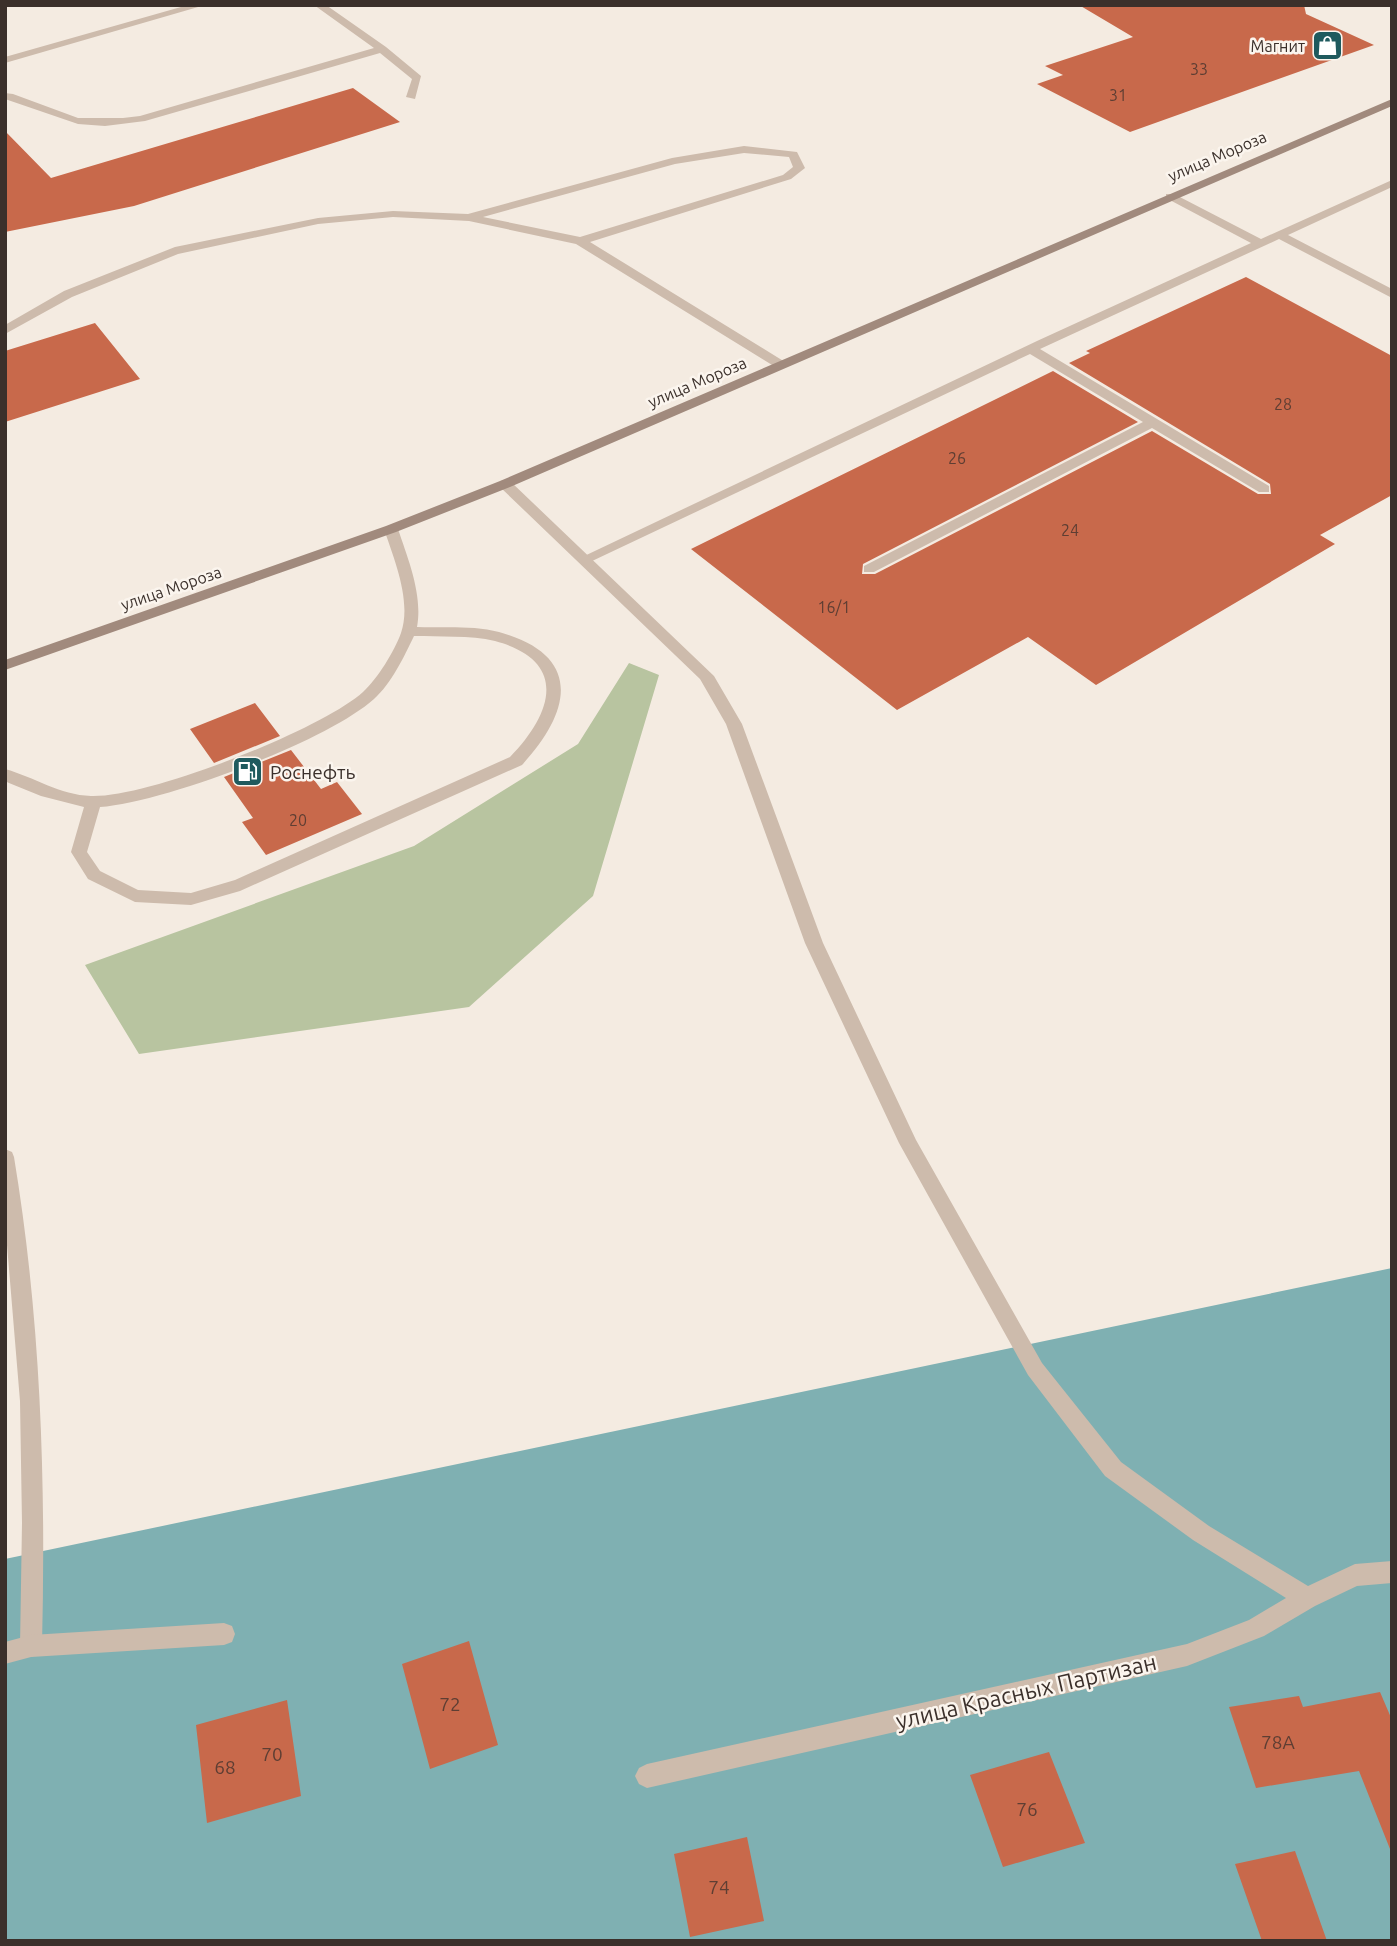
<svg xmlns="http://www.w3.org/2000/svg" width="1397" height="1946" viewBox="0 0 1397 1946" font-family="Ubuntu,sans-serif">
<style>
.green{fill:#b8c4a0}
.water{fill:#7fb0b2}
.building{fill:#c8694b}
.lines{fill:none;stroke-linecap:round;stroke-linejoin:round}
.lane{fill:#cdbbac;fill-rule:evenodd}
.street{fill:#cdbbac;fill-rule:evenodd}
.secondary{fill:#a18a7d;fill-rule:evenodd}
.labels{text-anchor:middle;dominant-baseline:central;stroke-width:5;stroke-linejoin:round;paint-order:stroke}
.far-poi-label{font-size:16px;fill:#3b302b;stroke:#fbf5ee;text-anchor:end}
.number-label{font-size:16px;fill:#5e3e33}
.far-street-label{font-size:16px;fill:#3b302b;stroke:#fbf5ee}
.poi-label{font-size:19px;fill:#3b302b;stroke:#fbf5ee;text-anchor:start}
.near-number-label{font-size:19px;fill:#5e3e33}
.near-street-label{font-size:23px;fill:#3b302b;stroke:#fbf5ee}
</style>
<rect width="100%" height="100%" fill="#f4ebe1"/>
<!-- green -->
<path class="green" d="M629,663l30,12 -66,221 -124,111 -330,47 -54,-89 329,-119 164,-102z"/>
<!-- water -->
<path class="water" d="M1392,1268v673h-1387v-382z"/>
<!-- building -->
<path class="building" d="M1079,5h225l2,9 68,31 -244,87 -93,-48 26,-9 -18,-9 88,-29z
M353,88l47,34 -266,84 -129,26v-101l46,47z
M1246,277l146,79v139l-72,40 15,9 -239,141 -68,-48 -131,73 -206,-161 362,-178 85,51 -275,142 -1,10h13l277,-143 106,63h13l-1,-10 -201,-121 21,-10 -4,-2z
M95,323l45,56 -135,43v-71z
M255,703l25,33 -66,27 -24,-34z
M291,750l30,39 16,-7 25,32 -96,41 -24,-33 11,-4 -29,-41z
M469,1641l29,104 -68,24 -28,-105z
M1380,1692l12,28 -2,129 -31,-78 -103,17 -27,-81 70,-11 4,11z
M287,1700l14,96 -94,27 -11,-98z
M1049,1752l36,91 -82,24 -33,-92z
M747,1837l17,84 -74,16 -16,-83z
M1295,1851l32,90h-65l-27,-77z"/>
<g class="lines">
<!-- lane -->
<path class="lane" d="M188,5h17l-200,58v-6z
M314,5h12l60,42 35,29 -6,23 -9,-2 6,-18 -32,-26 -235,68 -40,5 -27,-2 -73,-25v-6l8,1 65,24h45l17,-2 234,-68z
M744,146l53,6 8,16 -14,11 -201,63 195,120v6h-8l-201,-124 -107,-23 -76,-4 -75,7 -140,30 -106,43 -67,37v-9l59,-34 111,-44 143,-29 75,-7 75,3 204,-56zM744,153l45,4 4,10 -10,8 -203,62 -97,-20 192,-53z
M1392,180v7l-104,48 104,54v9l-113,-59 -239,110 229,137v6h-10l-107,-64 -278,144h-10v-6l279,-144 -113,-68 -440,208 -5,1 -7,-4 459,-218 214,-98 -85,-45v-4h8l87,45z
M391,525l7,4c10,30 25,66 19,98 26,1 57,-2 82,5 84,23 73,79 23,133l-282,126 -49,14 -56,-3 -47,-23 -17,-27 13,-45 -43,-11 -32,-13 -4,-2v-12c29,8 55,26 86,27 57,2 230,-66 272,-104 15,-14 31,-40 38,-59 11,-32 -7,-74 -17,-104zM414,636c25,1 56,-1 81,5 74,20 58,72 15,116l-275,123 -44,13 -53,-3 -38,-19 -13,-19 13,-45c64,-5 226,-65 274,-108 17,-15 30,-42 40,-63z
M5,1149l7,3 2,5c27,163 32,325 28,489l-3,8 -8,3 -8,-3 -3,-8 2,-123 -2,-122 -15,-180z"/>
<!-- street -->
<path class="street" d="M505,480l5,1 204,195 28,48 81,219 93,197 126,223 79,99 88,64 99,60 47,-22 37,-3v22l-35,3 -42,20 -51,30 -77,30 -540,122 -8,-4 -4,-8 4,-8 8,-4 540,-120 62,-24 37,-22 -93,-58 -88,-64 -77,-101 -129,-232 -94,-200 -79,-219 -26,-45 -200,-192v-6z
M224,1623l8,3 3,8 -3,8 -8,3 -193,12 -26,7v-22l26,-7z"/>
<!-- secondary -->
<path class="secondary" d="M1392,99v7l-882,381 -114,45 -391,138v-10l381,-134 114,-45z"/>
</g>
<!-- icons -->
<defs>
<symbol id="shop-square" viewBox="-11 -11 22 22"><rect x="-9" y="-9" width="18" height="18" rx="4" fill="#1f5a5e" stroke="#fbf5ee"/><path d="M-5-2.5h2.3a2.7 3.5 0 0 1 5.4 0H5L5.5 6h-11ZM-1.5-2.5h3a1.5 2.3 0 0 0-3 0Z" fill="#fff"/></symbol>
<symbol id="fuel-square" viewBox="-11 -11 22 22"><rect x="-9" y="-9" width="18" height="18" rx="4" fill="#1f5a5e" stroke="#fbf5ee"/><path d="M-5.5-6h7V0h2V4h1.3V-2.5L3-4.5l.8-.8L6-3V5H2.5V1h-1V6h-7ZM-4.2-4.7v3.2H.2V-4.7Z" fill="#fff"/></symbol>
</defs>
<g fill-rule="evenodd">
<use href="#shop-square" x="1310" y="28" width="35" height="35"/>
<use href="#fuel-square" x="230" y="754" width="35" height="35"/>
</g>
<g class="labels">
<!-- far-poi labels -->
<g class="far-poi-label">
<text x="1305" y="46">Магнит</text>
</g>
<!-- number labels -->
<g class="number-label">
<text x="1199" y="69">33</text>
<text x="1118" y="95">31</text>
<text x="1283" y="404">28</text>
<text x="957" y="458">26</text>
<text x="1070" y="530">24</text>
<text x="834" y="607">16/1</text>
<text x="298" y="820">20</text>
</g>
<!-- far-street labels -->
<g class="far-street-label">
<text transform="translate(1217 156) rotate(-23)">улица Мороза</text>
<text transform="translate(697 382) rotate(-23)">улица Мороза</text>
<text transform="translate(171 588) rotate(-19)">улица Мороза</text>
</g>
<!-- poi labels -->
<g class="poi-label">
<text x="270" y="772">Роснефть</text>
</g>
<!-- near-number labels -->
<g class="near-number-label">
<text x="450" y="1704">72</text>
<text x="1278" y="1742">78А</text>
<text x="272" y="1754">70</text>
<text x="225" y="1767">68</text>
<text x="1027" y="1809">76</text>
<text x="719" y="1887">74</text>
</g>
<!-- near-street labels -->
<g class="near-street-label">
<text transform="translate(1026 1691) rotate(-13)">улица Красных Партизан</text>
</g>
</g>
<!-- border -->
<rect width="1397" height="1946" fill="none" stroke="#3b302b" stroke-width="14"/>
</svg>
